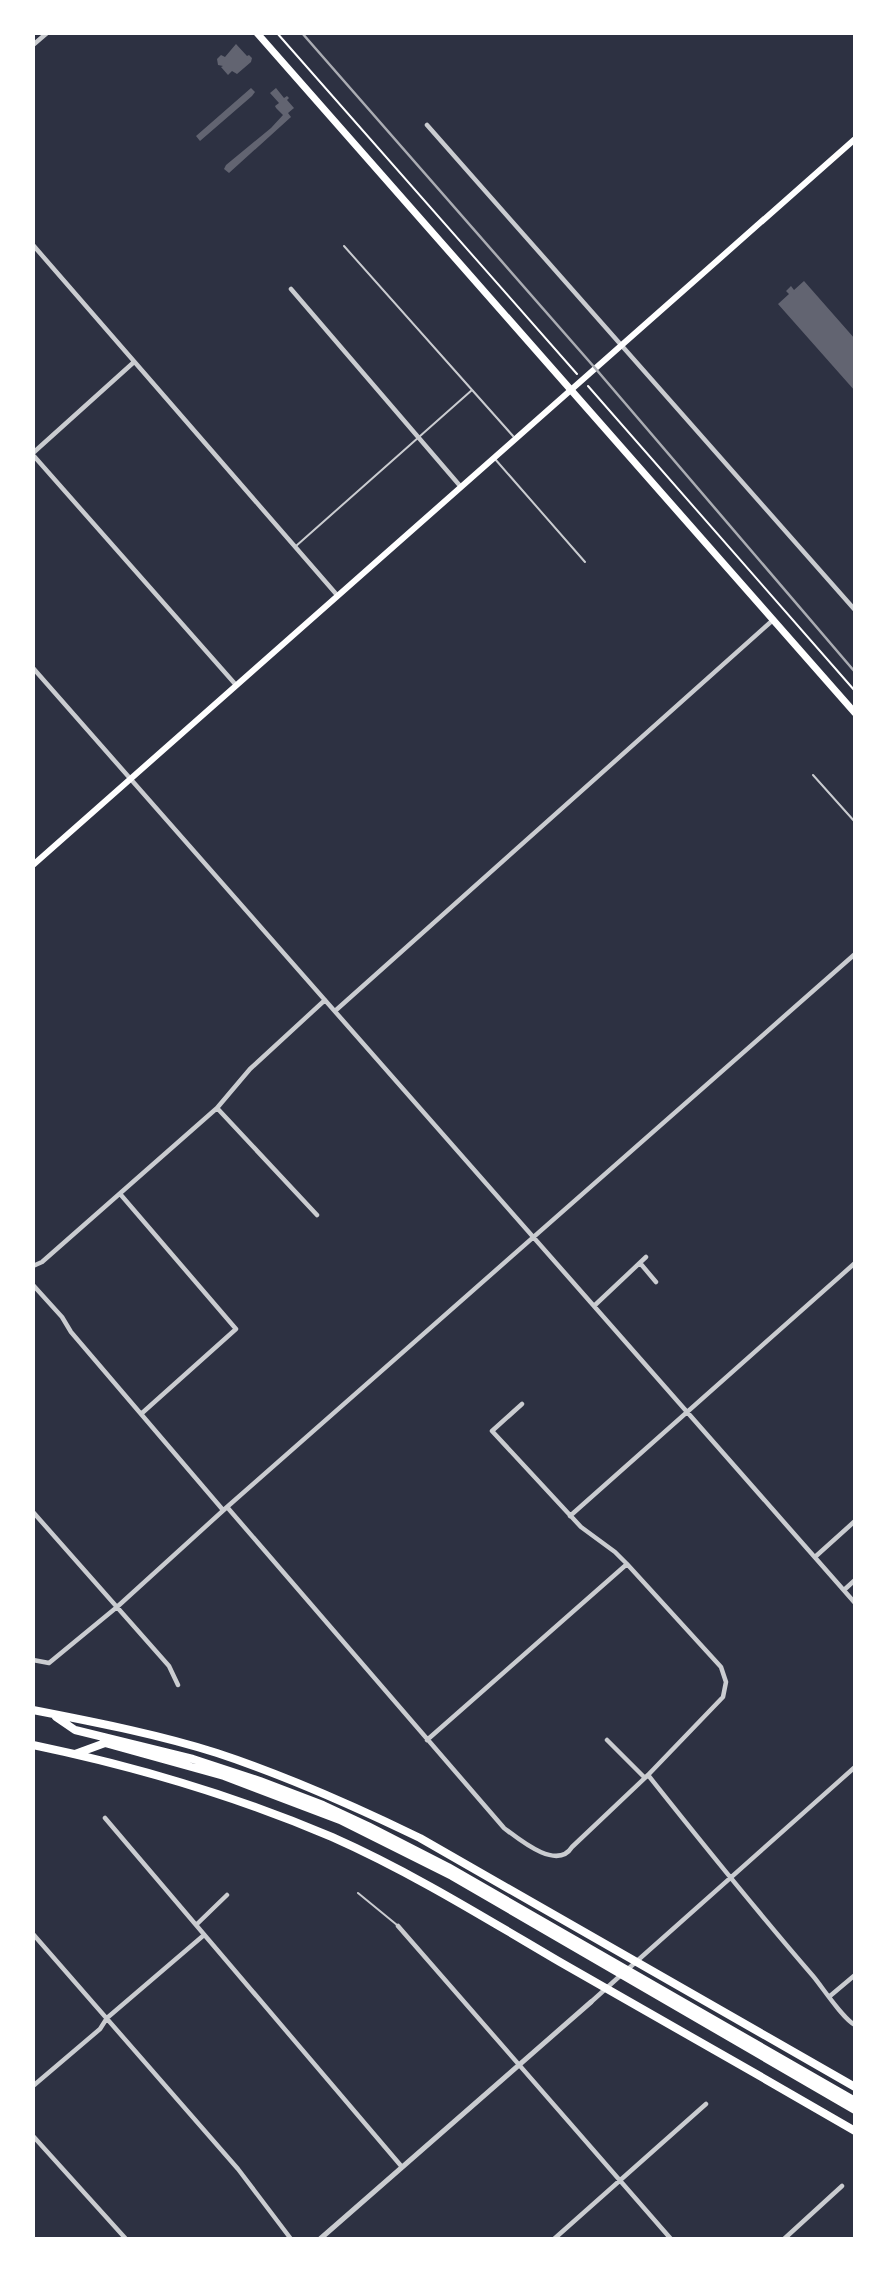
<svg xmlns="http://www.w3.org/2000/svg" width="888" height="2272" viewBox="0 0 888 2272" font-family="'Fira Sans Condensed',sans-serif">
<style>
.building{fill:#626471}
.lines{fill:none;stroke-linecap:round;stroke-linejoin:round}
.path{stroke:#fff;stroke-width:2}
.service{stroke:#caccd0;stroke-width:2}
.minor{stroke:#caccd0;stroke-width:4.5}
.tertiary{stroke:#caccd0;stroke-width:5}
.secondary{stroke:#fff;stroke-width:6}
.primary{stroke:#fff;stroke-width:7}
.motorway{stroke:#fff;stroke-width:8}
.rail{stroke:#abadb3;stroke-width:2.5}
</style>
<rect width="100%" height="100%" fill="#2d3142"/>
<!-- building -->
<path class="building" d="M236,44l11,12 2,-1 3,3 -1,4 -14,12 -5,-3 -4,4 -7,-8 2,-1 -5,-1 -1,-6 4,-4 4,2z
M251,88l4,4 -3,4 -52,45 -4,-5z
M276,88l8,10 3,-2 2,2 -2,2 7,8 -6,5 3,4 -62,56 -5,-4 2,-4 45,-37 12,-13 -7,-7 -1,-2 4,-3 -9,-10z
M804,281l51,58v52l-77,-87 11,-10 -3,-3 5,-5 3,4z"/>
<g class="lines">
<!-- path -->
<path class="path" d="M277,33l300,341
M588,386l267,305"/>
<!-- service -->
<path class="service" d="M344,246l169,190
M495,459l90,103
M296,546l176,-156
M813,775l42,47
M358,1893l39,32"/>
<!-- minor -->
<path class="minor" d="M33,45l14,-12
M427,125l428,485
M33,245l304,350
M291,289l170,198
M33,453l101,-91
M33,455l203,230
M33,668l822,935
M335,1011l438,-391
M217,1108l100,107
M121,1195l115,134 -95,85
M640,1263l16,19
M33,1266l9,-4 175,-154 33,-39 75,-69
M33,1285l29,32 9,15 152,178
M594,1306l52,-49
M227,1507l277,321c16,12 53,43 68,19l76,-72 75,-78 3,-15 -5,-15 -94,-103 -12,-12 -34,-25 -89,-96 30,-27
M33,1512l136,154 9,19
M570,1516l285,-253
M815,1557l40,-36
M844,1590l11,-10
M33,1660l16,3 68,-56 110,-100 628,-553
M427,1740l200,-176
M607,1740l38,38
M648,1775c54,68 108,135 165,201 10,12 30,43 42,49
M105,1818l297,349
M196,1925l31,-30
M398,1926l273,313
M33,1934l205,235 53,70
M628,1969l227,-202
M830,1996l25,-21
M591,2002l30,-27
M33,2086l67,-57 7,-11 97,-83
M33,2136l93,103
M554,2239l152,-135
M784,2239l58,-53"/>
<!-- tertiary -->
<path class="tertiary" d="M320,2239l271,-237"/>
<!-- secondary -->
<path class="secondary" d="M33,865l822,-726"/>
<!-- primary -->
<path class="primary" d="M257,33l598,680"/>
<!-- motorway -->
<path class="motorway" d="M33,1710c61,12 124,24 184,43 70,23 137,53 203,85l435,249
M56,1717l19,13 118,29 67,22 63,24 45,21 80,41 407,234
M33,1745c101,21 205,52 299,92 79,35 153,81 228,125 98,56 197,112 295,169
M75,1754l30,-11 119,33 116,44 112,56 403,234"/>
<!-- rail -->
<path class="rail" d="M302,33l293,335 260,304"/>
</g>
<!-- border -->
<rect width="888" height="2272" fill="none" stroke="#ffffff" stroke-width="70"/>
</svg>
